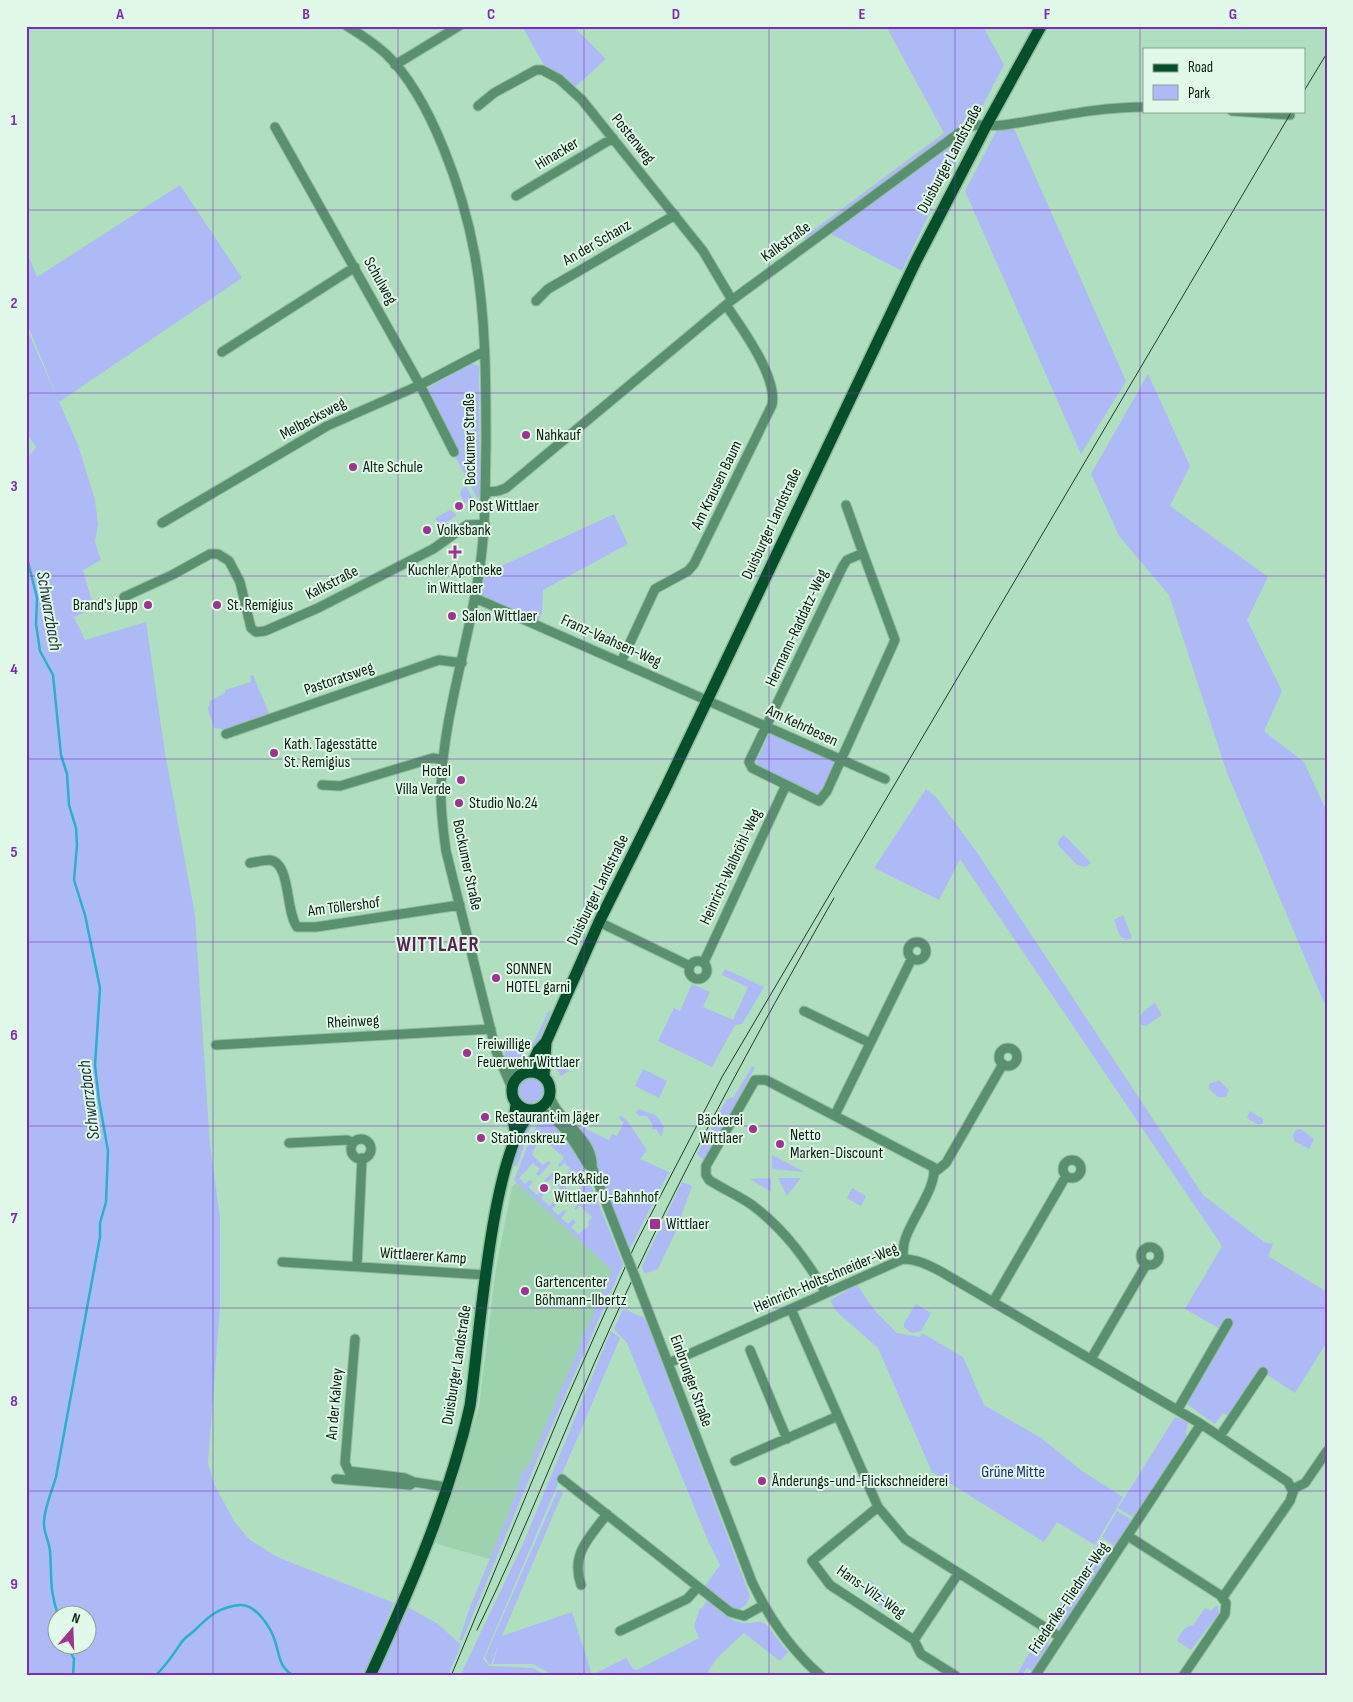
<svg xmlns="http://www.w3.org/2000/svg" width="1353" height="1702" viewBox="0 0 1353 1702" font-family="'Sofia Sans Condensed',sans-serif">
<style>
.built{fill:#9cd2ae}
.green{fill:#adbaf6;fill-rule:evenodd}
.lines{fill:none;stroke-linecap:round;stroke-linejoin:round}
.stream{stroke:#26b1cc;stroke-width:2.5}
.minor-casing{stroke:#91bc9f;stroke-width:11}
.major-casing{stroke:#91bc9f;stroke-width:14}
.minor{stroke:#59906d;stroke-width:9}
.major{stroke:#064f2b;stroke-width:11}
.tram{stroke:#243b2c;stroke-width:1}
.minor-bridge-casing{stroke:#91bc9f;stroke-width:11;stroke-linecap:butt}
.minor-bridge{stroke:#59906d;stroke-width:9}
.grid{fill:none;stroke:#7b2cbf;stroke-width:1;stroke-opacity:0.55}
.poi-dot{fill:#a2328f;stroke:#e1f9e8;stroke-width:2}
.labels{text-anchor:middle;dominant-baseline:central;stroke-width:4;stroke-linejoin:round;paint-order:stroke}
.street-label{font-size:16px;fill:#0a1d11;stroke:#e1f9e8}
.poi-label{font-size:16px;fill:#0a1d11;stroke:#e1f9e8;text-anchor:start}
.park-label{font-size:16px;fill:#25247e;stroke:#e1f9e8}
.water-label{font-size:18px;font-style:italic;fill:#1d3338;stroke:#e1f9e8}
.district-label{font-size:21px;font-weight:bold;letter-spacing:1px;fill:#5a2450;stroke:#e1f9e8}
.neatline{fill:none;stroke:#7b2cbf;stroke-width:2}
.grid-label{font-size:16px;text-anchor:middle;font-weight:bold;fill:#7b2cbf}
</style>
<rect width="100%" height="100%" fill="#afdfbe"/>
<!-- built -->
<path class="built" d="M517,1182l96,88 -84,195 -8,9 -4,18 -27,67 -56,-16 45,-136 17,-139 16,-81z"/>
<!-- green -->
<path class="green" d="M522,26h51l33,33 -31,28 -30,-20z
M886,26h97l21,39 -26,49 -163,121 -10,5 -1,-3 140,-104z
M1012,124l114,257 -45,73 -116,-263 33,-63z
M963,137l5,3 -16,26 -50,105 -73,-38z
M180,185l62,93 -183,124 -33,-81v-71l11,27z
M26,327l52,118 17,55 3,24 -3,18 6,18 -18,10 11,39 -20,8 11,23 61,-18 19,131 30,162 15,231 10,71v89l-12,157 6,21 20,37 16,19 27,17 117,46 -31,73h-337v-1215l10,-14 -10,-15zM58,1614h30v30h-30z
M471,363l8,3 1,130 -3,2 -24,-46 -27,-63z
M1148,374l42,92 -20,40 98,71 -21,43 35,71 -18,40 40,31 23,50v198l-100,-237 -58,-178 -50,-59 -28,-62z
M466,486l7,13 -8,5 -5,-10 2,-5z
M450,510l7,5 -17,12 -5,-9z
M614,514l14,30 -85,46 -1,23 -4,9 -56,-25 2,-23z
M253,675l17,41 -41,14 -15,-2 -6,-19 2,-8 15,-8v-3l26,-8 -1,-6z
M772,733l62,29 1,4 -14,28 -5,1 -59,-29 -1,-4 12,-26z
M926,789l10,8 40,54 227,344 61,47 9,2 -5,12 59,36v50l-32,51 -32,-21 -32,46 -8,-5 -8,11 -27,-19 4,-14 30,-61 -37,-21 37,-63 -262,-387 -21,41 -65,-32z
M1064,835l27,28 -6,4 -8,-2 -19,-20 1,-6z
M1123,915l9,23 -6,2 -6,-4 -6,-16z
M725,969l39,18 -22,37 -7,1 -23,42 -54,-26 16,-33 6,3 12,-27 18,8 -7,15 30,13 15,-33 -26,-12z
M1155,1003l7,12 -16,11 -5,-1c-4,-11 6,-17 14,-22z
M549,1010l2,1 -18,44 -3,-5z
M501,1038l25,13 -5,7 -12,5 -5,-6 1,-5z
M552,1062l16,5 -2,2 3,2 -8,5z
M752,1066l3,2 -51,92 -7,-6 30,-55 7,-2z
M643,1069l24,12 -8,17 -24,-12z
M517 1090a13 13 0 1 1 26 0a13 13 0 1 1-26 0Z
M1219,1080l10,10 -3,7h-8l-9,-8v-5z
M639,1109l18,7 7,11 -3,10 -5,-8 -4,1 1,-5 -6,-9h-8l-3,-4z
M1250,1111l13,8v4l-4,2 -12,-7z
M620,1116l6,3 21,31 -7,9 29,13 -40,78 -33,-88 -20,-35 2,-2 31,15 3,-6 5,2 7,-14 -5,-3z
M550,1120c14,14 23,32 36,49l-9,6 -8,1 -2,-2 4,-5 -7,-6 -4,4 -2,-2 6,-7 -19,-18 -9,5 -4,10 11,10 5,-4 3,2 -12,13 -3,-2 4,-5 -7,-6 -14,15 6,6 5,-4 3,2 -5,5 9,8 6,-5 2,3 -4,5 8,8 5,-4 3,2 -5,5 6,6 6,-5 2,2 -5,6 7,6 5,-5 3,3 -5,5 7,7 11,-8 -1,-4 4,-5 -12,-11 -4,4 -2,-1 9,-12 -3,-12 1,-7 6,-3 36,89 -83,189 -78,188 -3,-1 11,-33 47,-115 4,-18 8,-9 83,-195 -98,-90 14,-35 15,-10 -2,-1 -9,3 5,-12z
M525,1125l6,1 -14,40 -4,-1z
M1301,1129l13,10 -5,10 -15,-8 -1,-6 3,-5z
M772,1155l33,17 -33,-3z
M553,1172l4,3 -2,3 15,13 5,2 -7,10 -2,-2 4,-5 -7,-6 -6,4 3,-7 -9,-8 -5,4 -2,-2z
M771,1178v14l-21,-13z
M778,1178h23l-14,18z
M682,1182l10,4 -17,47 -17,36 -14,5 -2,-8z
M852,1188l14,8 -5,10 -14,-8z
M857,1285l19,27 21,21 23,4 2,-4 41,24 21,48 57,33 41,33 41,26 -28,48 -38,-23 -13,20 -112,-70 -54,-124 -42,-37 -6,-11z
M916,1304l15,9 -10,18 -9,2 -8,-6v-4z
M623,1309l22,9 105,278 -4,9 -6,4 -10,-2 -25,-21 15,-21 -11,-22 -82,-200 -13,-14z
M611,1331l9,7 -137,321 6,7 44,2 14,8h-87l63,-132z
M1175,1417l10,3 3,3 -3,19 -51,76 -16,-10z
M558,1490l5,2 -61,144 70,-24 20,63 34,-17 7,11 4,1 62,-32 -5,-12 6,-18 2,1 5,-9c13,11 24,24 42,23 6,0 10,-3 16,0l23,29 -8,9 -36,-28 -27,25 -12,18h-150l-22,-12h-40l5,-19 -7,20 -3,-2 -3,-6z
M1117,1511l17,10 -18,26 -14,-10z
M1101,1539l13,10 -52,79 -7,2 -8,-4z
M870,1580l18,17 -6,11 -20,-15z
M1217,1605l2,8 -28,37 -14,-9c4,-8 7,-15 16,-16l12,-17 6,3z
M406,1606l32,18 23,21 -13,31h-74z
M1043,1636l6,4c-1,13 -9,22 -16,32l-6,-4 -6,8h-5l22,-38z"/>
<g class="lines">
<!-- stream -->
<path class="stream" d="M26,447v31
M26,554l11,44 -1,26 4,27 13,24 8,80 6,19 2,31 7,23 1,17 -3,35 11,35 15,73 -5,77 4,35 9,51 -2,51 -6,21v14l-44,240c-4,14 -11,29 -12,44 -1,11 5,19 6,30 2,25 -1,38 8,64
M67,1644l7,15 -1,17
M155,1676c11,-10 18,-21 26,-33 4,-6 9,-8 14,-13 14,-14 24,-23 45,-25 16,-1 31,23 35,36 5,15 4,28 20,35"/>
<defs>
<path id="minor" d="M347,26c13,8 28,18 39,28 46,44 78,141 89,202 11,61 11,126 11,188 -1,41 0,81 -6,122 -10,73 -36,146 -39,220 -1,22 2,43 5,65l50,200 16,37
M395,65l64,-39
M478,106l16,-13 42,-23h6l17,9 23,21 121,151 29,49
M1232,111l58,4
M275,127l145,258 34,67
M516,196l97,-58
M536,301l12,-12 127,-74
M222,352l133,-85
M486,492l12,-1 8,-3 226,-188 234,-172c14,-6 24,-1 38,-3 47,-7 92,-18 140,-18
M846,505l17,48
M162,523l165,-97 93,-41 63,-33
M863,553l32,87 -68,151 -8,10 -67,-33 -3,-6 94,-196 4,-6z
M124,597l48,-22 38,-21h8l11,7 11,21 11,46 5,4 9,-1 53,-23 115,-59 34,-24 18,-1
M475,598l410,181
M621,662l34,-73 33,-18 6,-7 78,-159c6,-28 -31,-78 -46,-100
M226,734l213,-74 23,3
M322,785l18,1 93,-28 10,2
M250,863c6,-1 14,-3 20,-3 21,3 15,50 27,67h19l144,-22
M599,922l91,44
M908 951a9 9 0 1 1 18 0a9 9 0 1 1-18 0Z
M689 970a9 9 0 1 1 18 0a9 9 0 1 1-18 0Z
M704,962l82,-177
M804,1011l66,32
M216,1045l275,-16
M999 1057a9 9 0 1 1 18 0a9 9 0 1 1-18 0Z
M500,1062l13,10 8,2
M550,1096c7,25 44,42 42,71l34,87
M537,1110c26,8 38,34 51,55l4,2
M835,1115l77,-157
M351 1149a10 10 0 1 1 20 0a10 10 0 1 1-20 0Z
M289,1143l58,-3 6,3
M1063 1169a9 9 0 1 1 18 0a9 9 0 1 1-18 0Z
M935,1172l11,-9 57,-99
M1141 1256a9 9 0 1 1 18 0a9 9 0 1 1-18 0Z
M282,1262l204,13
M357,1266l5,-108
M637,1282l115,300c17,36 39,68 69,94
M826,1293c-20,-34 -42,-64 -74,-88 -13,-9 -29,-16 -43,-25l-3,-5v-9l49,-86h11l167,87c6,17 -23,54 -28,73 -2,6 -2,13 -2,19
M993,1302l73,-126
M791,1309l87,198 27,32 155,98
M750,1350l37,89
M1091,1359l55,-94
M669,1363l234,-104c14,0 25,6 37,12l261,153
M1178,1409l50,-86
M1220,1436l43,-64
M735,1461l103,-45
M349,1471l56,7 9,4
M336,1479l74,6 4,-3 32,5
M562,1479l168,133 14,4 18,-10
M353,1480l-8,-17 10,-124
M1293,1489l12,-6 22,-32
M878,1507l-66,54 18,24 84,55
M1128,1536l92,59 6,8 -1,11 -42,62
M581,1585c-11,-31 9,-48 26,-71
M620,1631l67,-32 11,-12
M956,1676l-35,-22 -7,-14 44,-66
M1035,1676l166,-252 87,58 5,10 -3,9 -67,96"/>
<path id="major" d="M512 1091a19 19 0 1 1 38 0a19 19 0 1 1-38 0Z
M528,1072l10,-21 8,-9 53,-120 67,-135 250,-526 71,-137 54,-98
M544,1076l2,-34
M516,1136l-2,-12 2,-20
M370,1676c40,-87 79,-177 100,-270 9,-60 21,-260 63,-295"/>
</defs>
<!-- minor casing -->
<use href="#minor" class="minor-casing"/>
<!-- major casing -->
<use href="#major" class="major-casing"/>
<!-- minor -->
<use href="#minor" class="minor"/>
<!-- major -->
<use href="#major" class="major"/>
<!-- tram -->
<path class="tram" d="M1304,91l23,-38
M477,1630c49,-99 88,-203 134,-304 66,-146 143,-288 223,-428
M451,1676l112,-269 72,-162 87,-168 570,-966"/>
<defs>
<path id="minor-bridge" d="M626,1254l11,28"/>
</defs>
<!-- minor-bridge casing -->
<use href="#minor-bridge" class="minor-bridge-casing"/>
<!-- minor-bridge -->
<use href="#minor-bridge" class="minor-bridge"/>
</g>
<!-- grid -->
<path class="grid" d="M213,26v1650M398,26v1650M584,26v1650M769,26v1650M955,26v1650M1140,26v1650M26,210h1301M26,393h1301M26,576h1301M26,759h1301M26,942h1301M26,1126h1301M26,1308h1301M26,1491h1301"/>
<!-- markers -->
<g class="poi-dot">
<circle cx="526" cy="435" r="5"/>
<circle cx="353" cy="467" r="5"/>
<circle cx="459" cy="506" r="5"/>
<circle cx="427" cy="530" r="5"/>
<path d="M452.5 544.5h5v5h5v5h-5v5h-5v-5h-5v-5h5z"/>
<circle cx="148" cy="605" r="5"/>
<circle cx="217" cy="605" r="5"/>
<circle cx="452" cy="616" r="5"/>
<circle cx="274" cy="753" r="5"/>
<circle cx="461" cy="780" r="5"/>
<circle cx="459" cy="803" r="5"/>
<circle cx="496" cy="978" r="5"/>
<circle cx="467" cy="1053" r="5"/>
<circle cx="485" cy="1117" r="5"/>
<circle cx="753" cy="1129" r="5"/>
<circle cx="481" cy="1138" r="5"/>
<circle cx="780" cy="1144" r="5"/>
<circle cx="544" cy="1188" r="5"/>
<rect x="649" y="1218" width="12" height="12" rx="2.5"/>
<circle cx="525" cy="1291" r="5"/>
<circle cx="762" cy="1481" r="5"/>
</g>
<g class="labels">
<!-- street labels -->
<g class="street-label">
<text transform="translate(633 139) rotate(51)">Postenweg</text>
<text transform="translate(557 154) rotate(-31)">Hinacker</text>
<text transform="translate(950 159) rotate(-62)">Duisburger Landstraße</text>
<text transform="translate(786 242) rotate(-36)">Kalkstraße</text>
<text transform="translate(597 243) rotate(-30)">An der Schanz</text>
<text transform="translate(380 281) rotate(61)">Schulweg</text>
<text transform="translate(313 419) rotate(-28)">Melbecksweg</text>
<text transform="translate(470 439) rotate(-91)">Bockumer Straße</text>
<text transform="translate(717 485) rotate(-64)">Am Krausen Baum</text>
<text transform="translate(772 524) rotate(-65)">Duisburger Landstraße</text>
<text transform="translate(332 583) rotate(-27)">Kalkstraße</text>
<text transform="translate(797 628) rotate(-65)">Hermann-Raddatz-Weg</text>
<text transform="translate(611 641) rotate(24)">Franz-Vaahsen-Weg</text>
<text transform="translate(339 679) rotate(-19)">Pastoratsweg</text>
<text transform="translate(802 726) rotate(25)">Am Kehrbesen</text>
<text transform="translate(467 865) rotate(78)">Bockumer Straße</text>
<text transform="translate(731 867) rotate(-65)">Heinrich-Walbröhl-Weg</text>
<text transform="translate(598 890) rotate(-64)">Duisburger Landstraße</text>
<text transform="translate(344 907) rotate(-7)">Am Töllershof</text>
<text transform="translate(353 1022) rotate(-3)">Rheinweg</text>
<text transform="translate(423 1256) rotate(4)">Wittlaerer Kamp</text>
<text transform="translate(826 1278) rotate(-23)">Heinrich-Holtschneider-Weg</text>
<text transform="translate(457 1365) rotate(-81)">Duisburger Landstraße</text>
<text transform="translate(691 1381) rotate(70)">Einbrunger Straße</text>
<text transform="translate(335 1404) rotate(-85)">An der Kalvey</text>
<text transform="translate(871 1592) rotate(35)">Hans-Vilz-Weg</text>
<text transform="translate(1069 1598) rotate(-56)">Friederike-Fliedner-Weg</text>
</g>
<!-- poi labels -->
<g class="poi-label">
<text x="536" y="435">Nahkauf</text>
<text x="363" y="467">Alte Schule</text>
<text x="469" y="506">Post Wittlaer</text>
<text x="437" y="530">Volksbank</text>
<text x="455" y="570" text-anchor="middle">Kuchler Apotheke<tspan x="455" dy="18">in Wittlaer</tspan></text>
<text x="138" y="605" text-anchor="end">Brand's Jupp</text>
<text x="227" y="605">St. Remigius</text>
<text x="462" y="616">Salon Wittlaer</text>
<text x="284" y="744">Kath. Tagesstätte<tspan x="284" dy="18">St. Remigius</tspan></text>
<text x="451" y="771" text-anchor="end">Hotel<tspan x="451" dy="18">Villa Verde</tspan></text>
<text x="469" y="803">Studio No.24</text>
<text x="506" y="969">SONNEN<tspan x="506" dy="18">HOTEL garni</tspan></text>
<text x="477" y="1044">Freiwillige<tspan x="477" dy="18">Feuerwehr Wittlaer</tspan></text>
<text x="495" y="1117">Restaurant im Jäger</text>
<text x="743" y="1120" text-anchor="end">Bäckerei<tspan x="743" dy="18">Wittlaer</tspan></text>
<text x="790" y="1135">Netto<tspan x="790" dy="18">Marken-Discount</tspan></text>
<text x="491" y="1138">Stationskreuz</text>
<text x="554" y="1179">Park&amp;Ride<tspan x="554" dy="18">Wittlaer U-Bahnhof</tspan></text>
<text x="666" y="1224">Wittlaer</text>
<text x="535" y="1282">Gartencenter<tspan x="535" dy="18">Böhmann-Ilbertz</tspan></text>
<text x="772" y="1481">Änderungs-und-Flickschneiderei</text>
</g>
<!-- park labels -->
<g class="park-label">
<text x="1013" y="1472">Grüne Mitte</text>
</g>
<!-- water labels -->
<g class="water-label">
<text transform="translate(49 611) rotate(80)">Schwarzbach</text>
<text transform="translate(89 1100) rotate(-97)">Schwarzbach</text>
</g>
<!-- district labels -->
<g class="district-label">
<text x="438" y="944">WITTLAER</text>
</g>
</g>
<!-- border -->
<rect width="1353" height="1702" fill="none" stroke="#e1f9e8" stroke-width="55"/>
<!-- legend -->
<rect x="1143" y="48" width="162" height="65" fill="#e1f9e8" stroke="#8ba192"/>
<rect x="1153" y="64" width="25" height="8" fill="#064f2b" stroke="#8ba192"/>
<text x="1188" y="72" font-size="15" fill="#0a1d11">Road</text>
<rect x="1153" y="85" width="25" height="15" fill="#adbaf6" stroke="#8ba192"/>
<text x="1188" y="98" font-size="15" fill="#0a1d11">Park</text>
<!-- north arrow -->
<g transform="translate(72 1630) rotate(19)"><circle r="24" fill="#e1f9e8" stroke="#8ba192"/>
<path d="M0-4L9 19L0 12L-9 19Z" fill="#a2328f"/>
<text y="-8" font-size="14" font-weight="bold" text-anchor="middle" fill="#0a1d11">N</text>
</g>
<rect x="28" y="28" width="1298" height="1646" class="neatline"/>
<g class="grid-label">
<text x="120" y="19">A</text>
<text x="306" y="19">B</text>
<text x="491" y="19">C</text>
<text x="676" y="19">D</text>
<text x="862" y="19">E</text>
<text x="1047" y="19">F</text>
<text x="1233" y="19">G</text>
<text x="14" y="125">1</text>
<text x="14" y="308">2</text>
<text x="14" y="491">3</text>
<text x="14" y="674">4</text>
<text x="14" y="857">5</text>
<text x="14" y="1040">6</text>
<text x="14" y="1223">7</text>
<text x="14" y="1406">8</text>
<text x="14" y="1589">9</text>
</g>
</svg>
